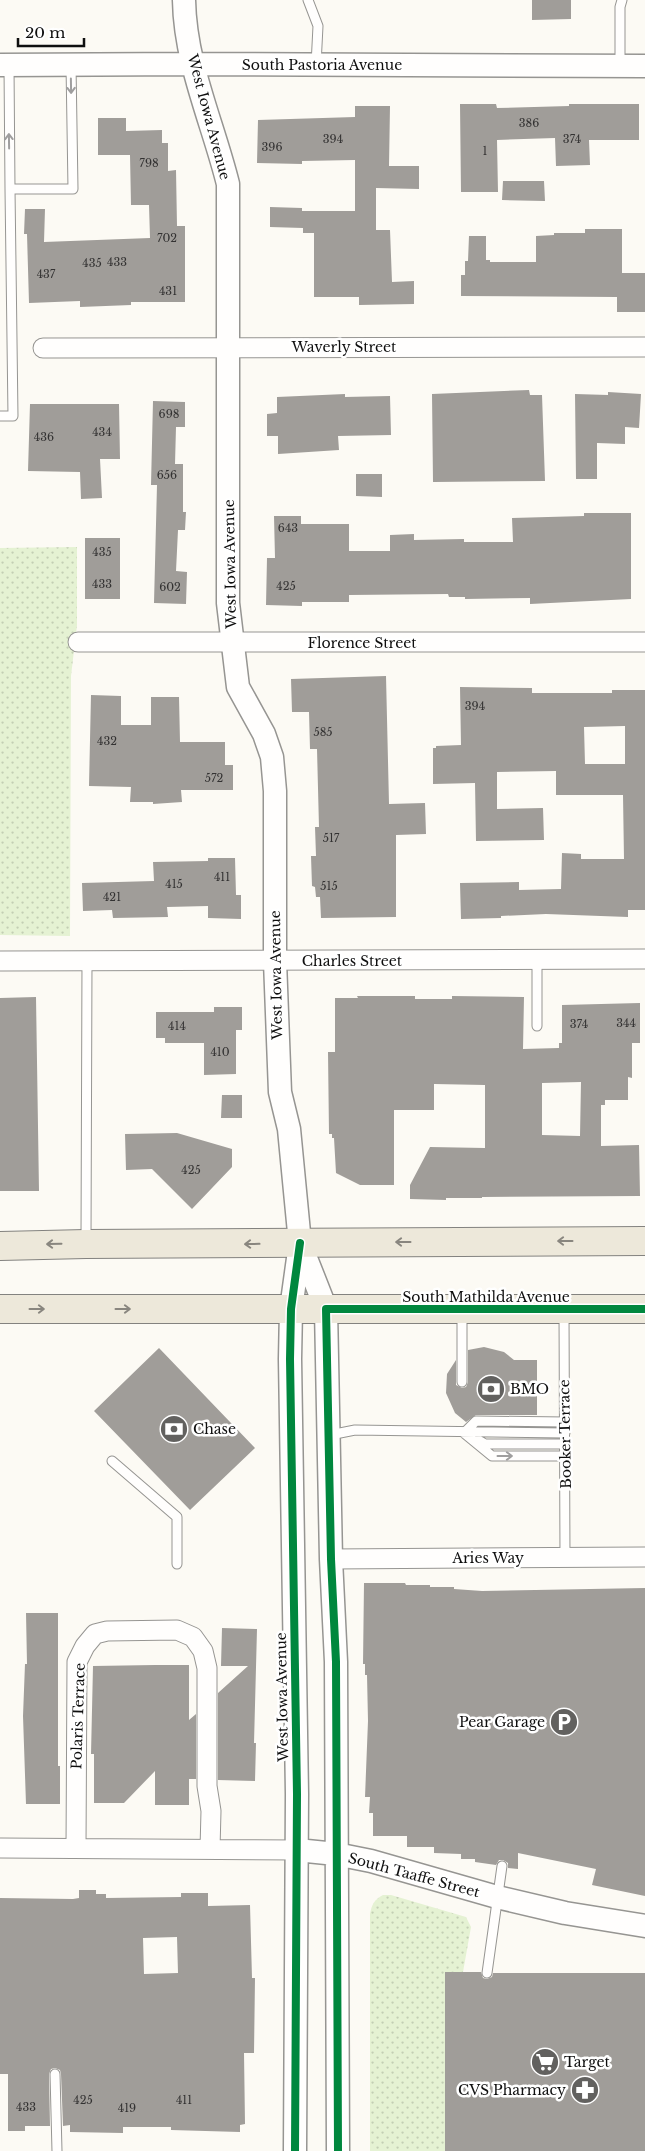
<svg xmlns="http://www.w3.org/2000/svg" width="645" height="2151" viewBox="0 0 645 2151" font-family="'Libre Baskerville',serif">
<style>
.grass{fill:url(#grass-dots)}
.building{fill:#a09d99;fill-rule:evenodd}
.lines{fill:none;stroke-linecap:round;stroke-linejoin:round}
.service-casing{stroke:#969592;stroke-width:11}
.minor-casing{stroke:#969592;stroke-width:21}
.tertiary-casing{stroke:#969592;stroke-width:25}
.primary-casing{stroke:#83827f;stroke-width:30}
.service{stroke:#fffefd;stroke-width:9}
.minor{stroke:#fffefd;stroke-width:19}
.tertiary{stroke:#fffefd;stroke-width:22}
.primary{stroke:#ede8da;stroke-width:28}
.cycleway-casing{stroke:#fff;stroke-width:11}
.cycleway{stroke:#00873e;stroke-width:8}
.oneway{stroke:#9f9e9e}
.oneway2{stroke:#89867f}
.labels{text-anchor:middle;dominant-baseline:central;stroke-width:5;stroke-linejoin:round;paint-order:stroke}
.number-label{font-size:11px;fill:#333232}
.street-label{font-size:14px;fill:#0f0f0f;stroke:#fff}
.poi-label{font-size:14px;fill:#0f0f0f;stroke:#fff;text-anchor:start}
</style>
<defs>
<pattern id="grass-dots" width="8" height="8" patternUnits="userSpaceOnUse" patternTransform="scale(1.25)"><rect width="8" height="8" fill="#e5f2d3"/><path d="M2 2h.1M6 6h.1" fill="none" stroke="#c3ceb4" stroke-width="1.8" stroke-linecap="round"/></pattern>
</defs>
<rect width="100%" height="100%" fill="#fcfaf4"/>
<!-- grass -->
<path class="grass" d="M77,547v78l-6,51 -1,260 -70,-1v-387z
M383,1895h8l75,22 5,10 -8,45 -18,179h-75v-237c2,-10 4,-14 13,-19z"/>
<!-- building -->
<path class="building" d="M532,0h39v19l-39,1z
M460,104h36l1,4 72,-2v-2h70v36h-50l1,25 -34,1 -1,-28 -58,2 1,52h-37z
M355,106h35l-1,60h30v23l-43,-1v42h14l2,52 22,-1v23l-55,1v-8h-45v-64h-11v-5l-33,-1v-20l32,1v3h53v-51l-53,1v3l-45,-1 1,-43 97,-3z
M98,118h28v13l36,-1v13h6v28l8,-1 1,56h8v76h-54v3l-51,2v-6l-51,2 -2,-69h-3l1,-25h20l-1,33 106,-4 -1,-33h-18l-1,-50h-32z
M503,181h41l1,20 -43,-1z
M585,229h37v44h23v39h-28v-15l-156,-1v-21h4v-14h3l1,-25h17v24h4v2h46v-26l18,-1v-2h31z
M529,390l1,5h12l3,86 -112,1 -1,-88z
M608,392l33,2 -2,34 -14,-1v17l-28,-1v36h-21l-1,-85 33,1z
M345,394v3l45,-1 1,39 -53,1 1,14 -61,4v-18h-11v-22l10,-1v-16z
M153,401l32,1v25h-9l-1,37h8v48h3l-1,18h-7l-2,41 11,1 -1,32 -32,-1 3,-118h-6z
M30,404h89l1,55h-20l2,39 -21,1 -1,-27 -52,-1z
M356,474h26v23l-26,-1z
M584,513h47v86l-101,5v-6l-65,1v-2h-16l-1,-3 -99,1v7h-47v4l-36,-1 1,-47h8l-1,-42h27v8h48v27h41v-16l24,-1v6l50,-1v3h49l-1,-24 72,-2z
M85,538h35v61h-35z
M386,676l3,128 36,-1 1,31 -30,1v82l-75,1 -1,-21h-4l-1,-10 -3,-1 -1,-30h5l-1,-29h4l-2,-78h-7l-1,-37h-17l-1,-33z
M460,687l72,1v5h80v-3h33v220h-17v7l-82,-3 -45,2v2l-40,1 -1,-36 59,-1v8l42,-1 1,-36 19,1v5h43l-1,-64h-67v-24l-59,1v37l46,-1 1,32 -68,1 -1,-58 -42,1v-36h3v-2l25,-1zM625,726v38h-40l-1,-37z
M91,695l30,1v29h30v-28h28l1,45h45v23h8v25h-52l1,12 -29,2v-2h-23l1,-15 -42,-1z
M208,858h27l1,37h5v24l-33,-1v-12l-41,1 1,10 -55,1 -1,-8 -29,1 -1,-28 72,-2 -1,-19 55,-1z
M357,996h58v3h37v-3l72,1 -1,52 36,-1v-5h3v-38l78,-2v40h-8v35l-4,-1v23h-23v5h-4v41l38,-1 1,51 -158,1v1h-36v2l-36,-1v-14l20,-38 55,1v-63l-51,-1v26h-40v75h-34l-24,-12 -2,-35h-2v-4h-3l-1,-82h7v-54h23zM581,1082l-1,54 -38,-1v-52z
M36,997l3,194h-39v-193z
M214,1007h28v23h-6v44l-32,1v-32h-39v-5h-9v-26h58z
M222,1095h20v23h-21z
M177,1133l55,16v18l-40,42 -40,-40 -26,1 -1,-36z
M484,1347l20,5 10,8h23v55h-61l-10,7 -11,-9 -9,-20 1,-19 9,-14v25l6,3 4,-1 2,-5v-32z
M159,1348l96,100 -65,62 -96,-99z
M364,1583h41l1,2h24v2h24v2l28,2 163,-3v308l-53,-11 4,-16 -78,-16v16l-10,-1v-5l-5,-3h-4l-3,5 -21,-3v-3h-14v-5l-27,-1v-6h-27v-11h-34v-23h-4l1,-16h-5l3,-76 -1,-46h-2v-11h-2z
M26,1613h32v153h2v38h-34l-3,-88 2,-52h2z
M222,1628l35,1 -3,114h2l-1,38 -37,-1v-87l30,-27h-27z
M155,1665h34v55l7,-6v65h-7v26h-34v-34l-31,32h-30v-49h-3l2,-88z
M79,1890h17v4h10v4l75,-1v-4h27v13l42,-1 2,73h3l-1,75h-10l1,71 -5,1v7l-69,-2v-3h-48v6l-53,-1v-7l-7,1 -2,-52 -1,-4 -5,-2 -4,1 -2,5 1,52h-25v5h-17v-57h-8v-176l73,1 6,-1zM177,1937l1,36 -34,1 -1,-36z
M445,1972h36l2,6 4,1 5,-2 1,-4h152v178h-200z"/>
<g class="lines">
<defs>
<path id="service" d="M308,0l10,26 -2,39
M9,66l1,123
M620,66v-59l2,-7
M0,416h13l-3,-227h63l-2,-124
M537,960v66
M86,1241l1,-280
M564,1311l1,247
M462,1382v-70
M464,1433l28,23h73
M464,1433l12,-12 89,1
M330,1435l25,-5 210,3
M478,1440l7,4h80
M112,1461l65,56v47
M487,1973l15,-107
M55,2074l2,77"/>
<path id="minor" d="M43,348l602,-1
M78,642h567
M0,961l645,-2
M331,1559l314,-2
M0,1848l297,2
M76,1848l1,-186 8,-16 10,-12 12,-3 70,-1 16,7 10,14 4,17v118l4,25 -1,38"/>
<path id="tertiary" d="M184,0c1,64 29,123 44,184v419l10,84 26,47 8,23 3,34v170l5,131 9,37 11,114 26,66 5,250 5,103 2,489
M0,65l193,-1 452,2
M297,1850l39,4 35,7 126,36 68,16 80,13
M295,2151l2,-357 -7,-435 1,-50 9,-65"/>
<path id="primary" d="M0,1246l86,-2 559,-3
M0,1309h645"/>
</defs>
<!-- service casing -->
<use href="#service" class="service-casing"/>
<!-- minor casing -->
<use href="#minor" class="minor-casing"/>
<!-- tertiary casing -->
<use href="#tertiary" class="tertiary-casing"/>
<!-- primary casing -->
<use href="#primary" class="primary-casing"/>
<!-- service -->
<use href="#service" class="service"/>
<!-- minor -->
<use href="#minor" class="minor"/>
<!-- tertiary -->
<use href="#tertiary" class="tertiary"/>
<!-- primary -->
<use href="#primary" class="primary"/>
<defs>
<path id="cycleway" d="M295,2151l2,-357 -7,-435 1,-50 9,-66
M338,2151l-2,-489 -5,-103 -5,-250h319"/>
</defs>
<!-- cycleway casing -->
<use href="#cycleway" class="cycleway-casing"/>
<!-- cycleway -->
<use href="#cycleway" class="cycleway"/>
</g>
<!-- one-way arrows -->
<defs><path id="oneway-shaft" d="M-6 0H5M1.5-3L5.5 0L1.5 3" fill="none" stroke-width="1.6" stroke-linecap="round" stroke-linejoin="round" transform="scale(1.25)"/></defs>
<g class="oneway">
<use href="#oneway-shaft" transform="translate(71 86) rotate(89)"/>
<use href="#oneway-shaft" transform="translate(9 141) rotate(-91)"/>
<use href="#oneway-shaft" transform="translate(505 1456)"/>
</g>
<g class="oneway2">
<use href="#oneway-shaft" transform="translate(565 1241) rotate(180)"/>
<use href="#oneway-shaft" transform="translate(403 1242) rotate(180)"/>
<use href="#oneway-shaft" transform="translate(54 1244) rotate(179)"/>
<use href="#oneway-shaft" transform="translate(252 1244) rotate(179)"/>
<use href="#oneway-shaft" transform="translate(37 1309)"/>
<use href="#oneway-shaft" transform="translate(123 1309)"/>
</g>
<!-- icons -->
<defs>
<symbol id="bank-disc" viewBox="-11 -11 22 22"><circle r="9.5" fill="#62615f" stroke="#fff"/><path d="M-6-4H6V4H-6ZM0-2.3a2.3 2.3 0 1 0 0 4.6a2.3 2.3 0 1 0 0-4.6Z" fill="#fff"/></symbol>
<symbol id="parking-disc" viewBox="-11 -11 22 22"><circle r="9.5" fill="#62615f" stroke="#fff"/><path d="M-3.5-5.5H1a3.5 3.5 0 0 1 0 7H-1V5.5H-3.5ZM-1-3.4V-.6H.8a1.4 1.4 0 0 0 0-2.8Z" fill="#fff"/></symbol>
<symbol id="supermarket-disc" viewBox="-11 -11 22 22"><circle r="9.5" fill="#62615f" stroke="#fff"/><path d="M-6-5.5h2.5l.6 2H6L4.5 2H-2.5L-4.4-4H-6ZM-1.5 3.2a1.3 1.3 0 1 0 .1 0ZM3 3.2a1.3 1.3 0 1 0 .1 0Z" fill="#fff"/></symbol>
<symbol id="pharmacy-disc" viewBox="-11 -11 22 22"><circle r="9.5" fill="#62615f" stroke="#fff"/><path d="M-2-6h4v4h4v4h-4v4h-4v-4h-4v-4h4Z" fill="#fff"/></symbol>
</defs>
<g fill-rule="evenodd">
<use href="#bank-disc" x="475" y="1373" width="32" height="32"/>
<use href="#bank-disc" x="158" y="1413" width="32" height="32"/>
<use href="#parking-disc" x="548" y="1706" width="32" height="32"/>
<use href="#supermarket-disc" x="529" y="2046" width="32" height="32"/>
<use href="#pharmacy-disc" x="569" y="2074" width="32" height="32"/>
</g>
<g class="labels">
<!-- number labels -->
<g class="number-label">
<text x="529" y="123">386</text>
<text x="333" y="139">394</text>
<text x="572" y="139">374</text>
<text x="272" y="147">396</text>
<text x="485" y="151">1</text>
<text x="149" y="163">798</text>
<text x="167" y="238">702</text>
<text x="117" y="262">433</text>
<text x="92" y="263">435</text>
<text x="46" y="274">437</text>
<text x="168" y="291">431</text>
<text x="169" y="414">698</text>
<text x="102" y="432">434</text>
<text x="44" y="437">436</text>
<text x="167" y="475">656</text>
<text x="288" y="528">643</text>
<text x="102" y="552">435</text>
<text x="102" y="584">433</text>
<text x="286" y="586">425</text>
<text x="170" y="587">602</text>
<text x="475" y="706">394</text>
<text x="323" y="732">585</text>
<text x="107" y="741">432</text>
<text x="214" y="778">572</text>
<text x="331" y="838">517</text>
<text x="222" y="877">411</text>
<text x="174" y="884">415</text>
<text x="329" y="886">515</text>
<text x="112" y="897">421</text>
<text x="626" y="1023">344</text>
<text x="579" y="1024">374</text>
<text x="177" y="1026">414</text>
<text x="220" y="1052">410</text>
<text x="191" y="1170">425</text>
<text x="83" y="2100">425</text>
<text x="184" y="2100">411</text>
<text x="26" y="2107">433</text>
<text x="127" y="2108">419</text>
</g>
<!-- street labels -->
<g class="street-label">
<text x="322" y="65">South Pastoria Avenue</text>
<text transform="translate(209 117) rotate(75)">West Iowa Avenue</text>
<text x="344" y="347">Waverly Street</text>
<text transform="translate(230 564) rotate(-91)">West Iowa Avenue</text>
<text x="362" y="643">Florence Street</text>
<text x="352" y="961">Charles Street</text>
<text transform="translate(276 975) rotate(-91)">West Iowa Avenue</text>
<text x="486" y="1297">South Mathilda Avenue</text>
<text transform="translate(565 1434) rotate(-91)">Booker Terrace</text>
<text x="488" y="1558">Aries Way</text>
<text transform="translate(282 1697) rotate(-91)">West Iowa Avenue</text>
<text transform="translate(78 1716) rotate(-88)">Polaris Terrace</text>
<text transform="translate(414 1875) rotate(15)">South Taaffe Street</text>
</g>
<!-- poi labels -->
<g class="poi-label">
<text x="510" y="1389">BMO</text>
<text x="193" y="1429">Chase</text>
<text x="545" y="1722" text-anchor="end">Pear Garage</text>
<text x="564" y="2062">Target</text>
<text x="566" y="2090" text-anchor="end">CVS Pharmacy</text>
</g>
</g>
<!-- scale -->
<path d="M18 38v8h66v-8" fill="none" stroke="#0f0f0f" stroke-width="2.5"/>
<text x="25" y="38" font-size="15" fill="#0f0f0f" stroke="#ffffff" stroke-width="4" paint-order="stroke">20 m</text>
</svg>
